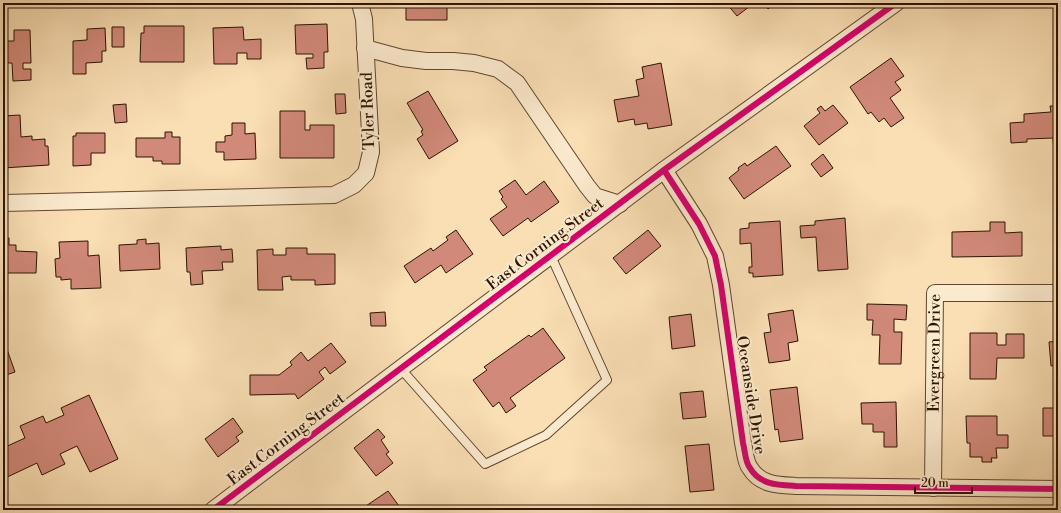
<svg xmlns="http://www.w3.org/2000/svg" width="1061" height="513" viewBox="0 0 1061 513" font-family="'Libre Bodoni',serif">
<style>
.building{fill:#d18979;stroke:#2d1401}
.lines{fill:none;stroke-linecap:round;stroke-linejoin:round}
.service-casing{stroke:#60462e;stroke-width:10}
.minor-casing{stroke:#60462e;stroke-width:18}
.service{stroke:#fceace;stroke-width:8}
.minor{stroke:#fceace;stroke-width:16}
.cycleway-casing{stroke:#fceace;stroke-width:8}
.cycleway{stroke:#d6006c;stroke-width:6}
.labels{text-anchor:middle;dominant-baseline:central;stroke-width:4;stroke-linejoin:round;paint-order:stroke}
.street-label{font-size:16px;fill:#2d1401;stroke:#fceace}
</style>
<rect width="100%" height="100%" fill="#fadeb4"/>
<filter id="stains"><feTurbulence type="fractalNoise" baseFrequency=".005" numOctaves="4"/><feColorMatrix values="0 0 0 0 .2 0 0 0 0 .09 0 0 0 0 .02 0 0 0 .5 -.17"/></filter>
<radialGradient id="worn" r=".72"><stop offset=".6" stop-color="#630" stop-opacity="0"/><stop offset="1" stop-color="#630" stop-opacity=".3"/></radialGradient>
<!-- building -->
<path class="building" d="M406,3h41v17h-41z
M726,3h28l-17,13z
M763,3h12l-7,6z
M327,24l1,28h-4v16l-17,1 -1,-11h7v-4h-17l-1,-29z
M144,26h40v36h-44l1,-29h3z
M112,27h12v20h-12z
M243,27l1,13 17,-1v20h-14v-6h-10v11h-23l-1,-36z
M105,28l1,23h-4v11l-16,1v11h-13v-33l14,-1v-11z
M14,30h16l1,33h-8v6h8v11l-18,1 -1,-18h-9v-22h11z
M891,58l13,18 -9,6 6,8 -11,8 14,20 -13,9 -7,-9 -5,4 -8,-10 -3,2 -18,-27z
M661,63l11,62 -24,4 -1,-6 -12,2 -1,-6 -16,3 -4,-22 25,-4 -3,-16 8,-2 -2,-11z
M428,91l30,50 -29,18 -12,-20 6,-4 -2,-4 2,-1 -16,-27z
M335,94h10l1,19 -10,1z
M126,104l1,18 -12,1 -2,-18z
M833,105l15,18 -29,22 -15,-19 16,-13 -3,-4 4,-3 4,5z
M1050,106h8v47h-4l-1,-15 -26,1v3l-16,1 -1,-20 14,-1v-8l27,-2z
M280,111h25v19h5v-5h24v33h-54z
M20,115l1,22 11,-1v4l13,-1v7h3l1,19 -46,3v-52z
M232,123h13v11l10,-1 1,26 -32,1v-8h-8v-10h9v-6l7,-1z
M165,132h7v5h8v27h-18v-3h-9v-4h-17v-19h29z
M76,133h29v20h-14v12l-18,1v-30h3z
M776,146l15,20 -47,33 -15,-21 10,-8 -1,-2 7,-5 2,3z
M823,154l10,14 -12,9 -10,-13z
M515,180l11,15 18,-14 15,21 -28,20 -3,-4 -25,18 -13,-17 17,-12 -6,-8 2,-2 -4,-6z
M845,218l3,51 -30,2 -2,-34 -15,1 -1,-12 15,-1v-4z
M780,221l3,54 -30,2v-4h-4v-6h3l-1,-24 -11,1v-15l9,-1v-5z
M990,222h15v11l17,-1v24l-70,1v-25l38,-1z
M456,230l17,24 -27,19 -5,-8 -26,18 -11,-17 27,-18 2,3 15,-11 -2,-3z
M648,230l13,16 -35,28 -13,-16z
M3,238h6v7h7v6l21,1 -1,21h-33z
M146,239v5l13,-1 1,26 -40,2 -1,-26 18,-1v-4z
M88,241v15l11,-1 2,33 -30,1v-10l-10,1v-3h-5l-1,-18 5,-1 -1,-16z
M221,246v4l11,-1 1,13h-11l1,8 -21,1 1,13 -12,1 -1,-13h-3l-1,-24z
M286,248h21v6h28v30l-20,1v-5h-24v-4l-9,1 1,13h-25l-1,-40 16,-1v6h13z
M867,304l40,1 -1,15 -12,-1v13h8l-1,32h-22l1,-29h-8l1,-15h-6z
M793,310l5,31 -10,2 2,17 -21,3 -5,-30 7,-1 -3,-18z
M385,312l1,14h-15l-1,-13z
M691,314l4,32 -23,3 -3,-32z
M543,328l22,30 -55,40 6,8 -10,7 -7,-11 -6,5 -20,-27 14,-10 -3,-3 45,-32 2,2z
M970,333h27v12h9v-11h18v24h-27l-1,21h-26z
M3,338l12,34 -12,4z
M1058,341v24l-7,1 -2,-24z
M331,343l15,19 -16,12 -5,-7 -6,5 5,7 -26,20 -3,-5 -45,1v-20h29l13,-10 -2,-3 11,-10 7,9z
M797,387l6,52 -23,3 -2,-13 -3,1 -5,-40z
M703,391l3,26 -23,2 -3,-26z
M89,395l29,64 -28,13 -13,-26 -17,8 5,10 -23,11 -5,-12 -34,16v-31l22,-10 -5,-12 23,-10 3,7 18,-8 -3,-7z
M896,402l1,45h-13v-15h-11v-8h-11l-1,-21z
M1043,408h15v28h-15z
M966,416h31v19h11v13h-12l1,10h-6l1,4h-10v-5h-12v-14h-3z
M233,418l10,14 -7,5 3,4 -21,16 -13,-18z
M378,429l7,8 -4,3 8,12 -3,2 7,9 -17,13 -22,-28z
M709,444l5,46 -24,2 -5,-46z
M388,491l11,15 -6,4h-33z"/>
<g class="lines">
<defs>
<path id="service" d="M401,369l84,95 61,-29 61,-55 -56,-124"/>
<g id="minor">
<path d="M365,48l37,10 24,3h27l21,2 24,6 19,14 70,103 8,10 25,8"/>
<path d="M664,170l35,54 16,32 6,29 22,158c2,7 2,19 7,25 10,17 28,17 46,18l262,3"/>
<path d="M3,203l331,-8 20,-10 12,-12 5,-21 -7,-133 -4,-16"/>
<path id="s1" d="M933,488l2,-195h123"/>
<path d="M213,510l451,-340 232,-167"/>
</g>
</defs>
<!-- service casing -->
<use href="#service" class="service-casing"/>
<!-- minor casing -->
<use href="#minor" class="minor-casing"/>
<!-- service -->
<use href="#service" class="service"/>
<!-- minor -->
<use href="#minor" class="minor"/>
<defs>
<path id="cycleway" d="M664,170l35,54 16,32 6,29 22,158c2,7 2,19 7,25 10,17 28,17 46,18l262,3
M213,510l451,-340 232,-167"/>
</defs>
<!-- cycleway casing -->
<use href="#cycleway" class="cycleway-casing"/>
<!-- cycleway -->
<use href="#cycleway" class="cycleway"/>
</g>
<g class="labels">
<!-- street labels -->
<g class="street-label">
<text transform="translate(368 111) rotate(-92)">Tyler Road</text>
<text transform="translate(545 244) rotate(-37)">East Corning Street</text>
<text stroke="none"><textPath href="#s1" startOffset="135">Evergreen Drive</textPath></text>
<text transform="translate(751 395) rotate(81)">Oceanside Drive</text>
<text transform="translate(286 439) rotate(-37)">East Corning Street</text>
</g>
</g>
<!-- margin -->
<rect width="1061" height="513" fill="none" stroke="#fadeb4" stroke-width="16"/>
<rect x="4" y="4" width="1053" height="505" fill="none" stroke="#2d1401" stroke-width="2"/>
<rect x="8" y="8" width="1045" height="497" fill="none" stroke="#2d1401"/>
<!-- scale -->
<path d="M915 487v6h57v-6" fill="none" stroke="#2d1401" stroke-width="2"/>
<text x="921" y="487" font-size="12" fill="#2d1401" stroke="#fceace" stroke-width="3" paint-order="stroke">20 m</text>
<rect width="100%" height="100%" filter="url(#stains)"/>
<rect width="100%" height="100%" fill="url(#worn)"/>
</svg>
